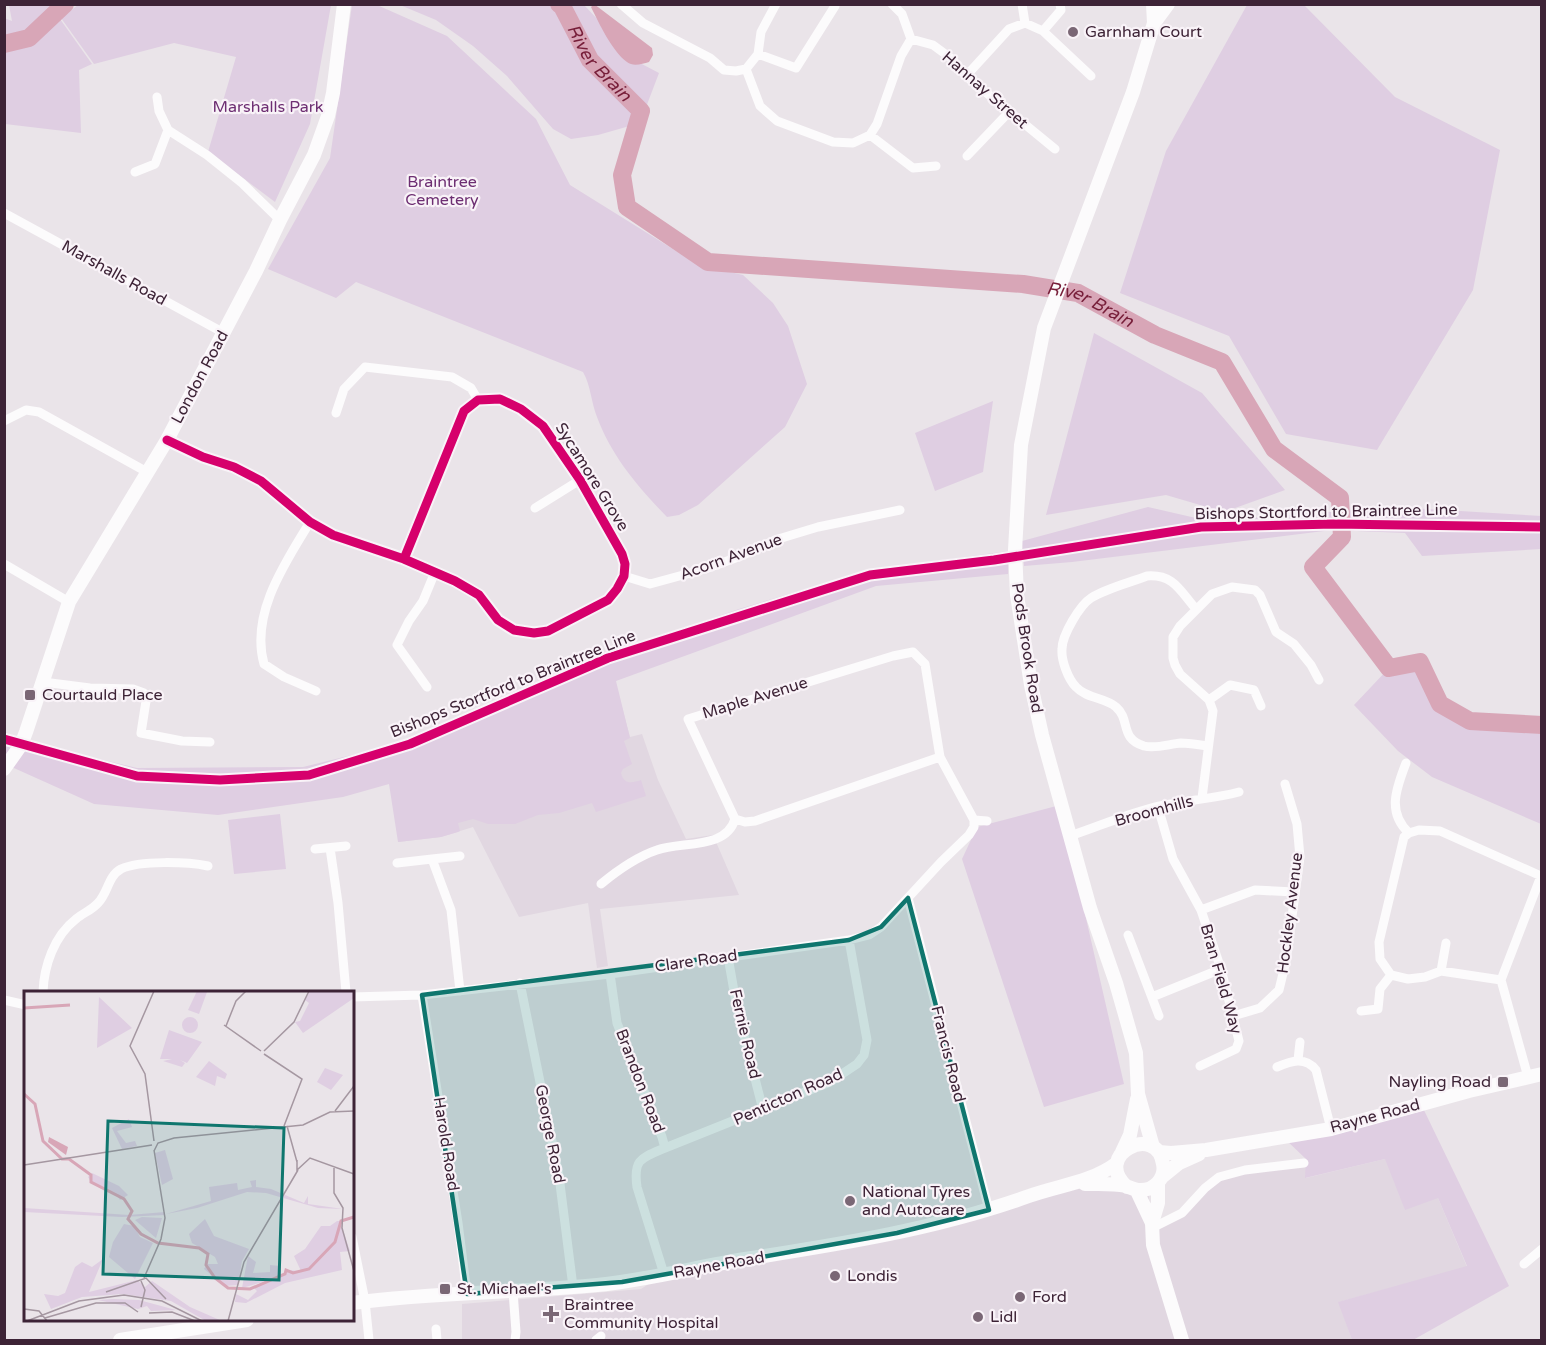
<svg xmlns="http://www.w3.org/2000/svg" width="1546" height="1345" viewBox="0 0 1546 1345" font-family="'Varela Round',sans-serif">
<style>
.built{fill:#e1d7e1}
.green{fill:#dfcee2}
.water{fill:#d8a6b7}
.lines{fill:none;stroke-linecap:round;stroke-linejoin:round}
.river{stroke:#d8a6b7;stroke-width:18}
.street{stroke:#fcfbfc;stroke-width:9}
.secondary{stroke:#fcfbfc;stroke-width:14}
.cycleway-casing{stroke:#f9f3f8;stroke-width:13}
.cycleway{stroke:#d6006c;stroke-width:9}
.marked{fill:#0f766e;fill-opacity:0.2;stroke:#0f766e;stroke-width:4.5;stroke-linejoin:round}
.poi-dot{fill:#7a6775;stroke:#f9f3f8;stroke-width:2}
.labels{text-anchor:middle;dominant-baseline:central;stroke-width:4.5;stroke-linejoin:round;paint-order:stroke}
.poi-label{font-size:16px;fill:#3d2336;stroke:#f9f3f8;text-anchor:start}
.street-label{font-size:16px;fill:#3d2336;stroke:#f9f3f8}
.park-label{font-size:16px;fill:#6d2e72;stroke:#f9f3f8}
.water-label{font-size:18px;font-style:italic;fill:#771e39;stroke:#f9f3f8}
.inset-river{fill:none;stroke:#d8a6b7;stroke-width:3}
.inset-road{fill:none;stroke:#a597a1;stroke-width:1.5}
.view{fill:#0f766e;fill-opacity:0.15;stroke:#0f766e;stroke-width:3}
.inset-edge{fill:none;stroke:#3d2336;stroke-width:3}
</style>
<rect width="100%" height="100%" fill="#eae4e9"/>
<!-- built -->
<path class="built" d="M615,681l15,56 12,-3 16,46 28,59 27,-4 26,60 -139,14 8,57 -11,2 -9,-65 -69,14 -46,-90 -32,10 -43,5z
M1307,1159l-1,19 79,-19 53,39 29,69 -128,35 13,38h-890v-36l179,-15 23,-15 126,-21 268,-66 90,2 4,38 30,-14 37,-36 64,-11z"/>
<!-- green -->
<path class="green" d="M9,5h50l-7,6 8,8 32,45 -13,6 2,63 -76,-9 -1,-106 8,3z
M78,5h253l-21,119 -35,78 -67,-50 28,-95 -62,-14 -80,21 -33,-46z
M352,5h25l70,31 89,83 34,66 127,79 46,11 30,28 15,23 19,58 -22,43 -87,78 -19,10 -12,2c-29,-30 -55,-60 -70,-100 -6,-15 -6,-31 -14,-45l-227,-90 -20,16 -68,-29 62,-111z
M400,5h184l54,57 21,11 -19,50 -42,12 -27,4 -18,-10 -46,-53 -34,-30 -37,-26z
M1247,5h57l91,92 105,53 -27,140 -96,160 -91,-16 -57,-98 -109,-43 46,-142z
M1094,333l108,60 83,97 -61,22 -58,-17 -120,20z
M993,401l-10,71 -48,19 -20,-58z
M1148,507l61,14 185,-14 148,9 -1,33 -119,7 -17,-23 -73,-3 -260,32 -48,4 -2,-25z
M1009,551l-1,23 -132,12 -260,95 14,57 -6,3 8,23 -9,5 -2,4c3,12 11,10 20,7l5,16 -50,16 -4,-9 -33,10 -21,2 -23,9h-27l-15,-5 -15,4 2,8 -2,1 -17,5 -43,5 -9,-58 -46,13 -125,18 -124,-11 -89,-40 -1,-32 33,12 100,24 166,-1 98,-24 202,-87 136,-47 130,-39z
M1420,662l20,42 30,17 71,4v99l-109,-47 -34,-26 -44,-46 35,-37z
M1060,805l64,279 -80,23 -82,-248 15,-32z
M280,814l6,55 -52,5 -6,-54z
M1421,1104l88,182 -96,54h-61l-14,-38 129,-36 -29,-68 -33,12 -20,-51 -80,19 1,-19 -22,-21z"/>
<!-- water -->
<path class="water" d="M594,4l58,44 1,7 -4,7c-7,2 -16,5 -22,0 -15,-11 -28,-39 -36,-55z"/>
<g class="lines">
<!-- river -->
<g class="river">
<path id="s1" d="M559,4l3,2 28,54 51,51 -19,64 5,32 81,55 315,22 55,9 77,42 67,27 52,87 66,49 2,39 -29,30 76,101 31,-6 20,42 30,17 72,4"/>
<path d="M4,44l25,-6 36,-34"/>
</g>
<!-- street -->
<path class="street" d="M621,4l22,19 67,35 14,12 12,1 10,-2
M776,4l-15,28 -3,22 -12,15 14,37 17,15 56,21 20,1 17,-8 7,-11 24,-68 10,-17 -9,-25 -10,-10
M1022,4l3,19
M1043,31l18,-21 -1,-6
M911,39l22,6 19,14 14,17 89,73
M758,54l38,14 39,-62
M966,76l43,-47 16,-6 18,8 48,45
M157,97l2,14 9,19 39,25 35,28 38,37
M870,135l43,33 23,-2
M967,156l43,-45
M135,172l20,-8 13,-34
M4,213l220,120
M336,413l8,-24 21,-22 87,10 19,11 7,12
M4,421l22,-11 13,2 108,60
M167,440l36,17 31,10 27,14 49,41 23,13 71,24 51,22 24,14 19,25 16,10 20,3 14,-2 60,-31 9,-11 7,-13 1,-12 -3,-10 -42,-74 -37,-54 -22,-17 -21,-10 -22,1 -14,11 -60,148
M535,508l45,-28
M310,522c-25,41 -60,92 -46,142l20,13 32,14
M4,564l65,38
M624,576l26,8 55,-15 36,-13 34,-16 43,-13 82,-17
M1196,609c-16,-18 -22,-35 -49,-33 -18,7 -40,12 -56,22 -11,7 -29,37 -29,51 -1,11 6,30 14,38 11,12 29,10 40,20 15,13 3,31 28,39 12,3 25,-2 37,-3 9,0 18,2 27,3
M43,682l47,6 43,1 11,4 2,8 -5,32 41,8 28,1
M427,687l-30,-42 12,-24 14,-20 12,-29
M1209,700l21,-15 24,5 7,16
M940,757l-185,64 -10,1 -10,-3 -47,-100 205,-63 20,-4 12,12 15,93 34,63
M1406,763c-9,24 -20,49 3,70
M1202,798l11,-87 -4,-11 -29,-26 -5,-9 -2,-7v-21l7,-11 32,-32 20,-7 23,3 5,5 16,37 18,12 17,21 8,15
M1158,807l15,52 28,51 20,59 18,72 -3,8 -36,17
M974,820l13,1
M1070,836c30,-10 59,-23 90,-30 26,-6 53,-7 79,-14
M330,848l8,55 8,89
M315,849l31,-3
M397,863l35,-4
M601,884c17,-14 35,-27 56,-34 24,-9 69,0 78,-31
M908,898l81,312
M1201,910l54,-20 39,2
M1128,935l31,81
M728,957l9,51 26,102
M1441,971l5,-28
M610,974l7,49 45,114 3,11c-24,10 -32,11 -28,39l27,87
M1391,975l17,4 17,-2 16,-6 60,9
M520,983l39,193 14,111
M460,991l-9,-81 -19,-51 28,-3
M43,992c1,-26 11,-56 33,-73 7,-6 16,-9 22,-16 10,-10 10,-27 23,-34 19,-9 67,-7 87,-3
M422,995l36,228 9,71
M352,997l70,-2 188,-21 239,-34 20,-5 12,-8 60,-65 28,-27 5,-8v-7
M1152,997l69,-28
M4,1000l22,5
M1361,1011l17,-2 2,-20 11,-14 -11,-16 -1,-17 25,-105 5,-4 10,-3 21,1 101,45 -40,104 27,97
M1233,1016l27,-8 19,-18 7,-29 14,-104 -3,-33 -12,-40
M1298,1060l2,-18
M1277,1067c14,-6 28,-11 39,3l15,59
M665,1148l165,-66 27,-18 7,-9 3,-15 -18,-100
M1152,1228l30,-15 23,-25 14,-11 26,-7 59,-7
M352,1237l13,64 4,39
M1524,1264l18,-15
M513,1291l3,41 -1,8
M436,1329l1,11
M596,1340l5,-4"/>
<!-- secondary -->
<path class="secondary" d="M1153,4l1,19
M4,769l17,-24 5,-13 43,-130 98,-162 89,-169 24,-51 34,-65 14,-39 5,-23 11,-89
M1153,1147l-15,-53 -2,-41 -20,-70 -26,-75 -48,-173 -11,-50 -14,-90 -2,-45 6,-105 23,-117 89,-236 21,-69 14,-19
M1122,1152l8,-17 7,-36
M1159,1152l12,1 35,-3 125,-21 138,-38 73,-17
M1163,1176l16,-13 20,-9
M1158,1183v20l-6,20 1,22 29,95
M1085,1184c13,0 28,-1 41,2 5,2 9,4 13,4 15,1 27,-12 24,-26 -6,-42 -72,-9 -36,23
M1137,1191l15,32
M352,1303c82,-11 164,-10 245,-18 50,-5 99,-18 148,-26 96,-15 192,-30 284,-63 30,-11 61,-13 88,-33
M120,1340l127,-20"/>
<defs>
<path id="cycleway" d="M167,440l36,17 31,10 27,14 49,41 23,13 71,24 51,22 24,14 19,25 16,10 20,3 14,-2 60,-31 9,-11 7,-13 1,-12 -3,-10 -42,-74 -37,-54 -22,-17 -21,-10 -22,1 -14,11 -60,148
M4,739l133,37 83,4 89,-5 101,-31 198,-86 262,-83 124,-15 207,-33 133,-3 208,3"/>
</defs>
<!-- cycleway casing -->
<use href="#cycleway" class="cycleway-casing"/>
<!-- cycleway -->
<use href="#cycleway" class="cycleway"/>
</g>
<!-- marked area -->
<path class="marked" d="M908,898l81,312 -92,23 -275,49 -155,12 -45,-299 427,-55 32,-13z"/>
<!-- markers -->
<g class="poi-dot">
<circle cx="1073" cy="32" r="6"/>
<rect x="24" y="689" width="12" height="12" rx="3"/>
<rect x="1497" y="1076" width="12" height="12" rx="3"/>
<circle cx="850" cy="1201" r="6"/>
<circle cx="835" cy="1276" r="6"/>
<rect x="439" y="1283" width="12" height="12" rx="3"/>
<circle cx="1020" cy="1297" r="6"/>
<path d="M548 1305h6v6h6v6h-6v6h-6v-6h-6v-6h6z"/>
<circle cx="978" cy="1317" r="6"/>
</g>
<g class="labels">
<!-- poi labels -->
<g class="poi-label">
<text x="1085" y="32">Garnham Court</text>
<text x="42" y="695">Courtauld Place</text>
<text x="1491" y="1082" text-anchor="end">Nayling Road</text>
<text x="862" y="1192">National Tyres<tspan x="862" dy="18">and Autocare</tspan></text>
<text x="847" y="1276">Londis</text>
<text x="457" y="1289">St. Michael's</text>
<text x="1032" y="1297">Ford</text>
<text x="564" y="1305">Braintree<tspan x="564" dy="18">Community Hospital</tspan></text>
<text x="990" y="1317">Lidl</text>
</g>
<!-- street labels -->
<g class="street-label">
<text transform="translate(985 90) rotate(41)">Hannay Street</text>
<text transform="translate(114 273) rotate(29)">Marshalls Road</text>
<text transform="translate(200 377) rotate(-62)">London Road</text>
<text transform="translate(592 477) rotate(58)">Sycamore Grove</text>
<text transform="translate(1326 512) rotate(-1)">Bishops Stortford to Braintree Line</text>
<text transform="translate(731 557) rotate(-20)">Acorn Avenue</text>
<text transform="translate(1027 648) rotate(81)">Pods Brook Road</text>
<text transform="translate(513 684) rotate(-22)">Bishops Stortford to Braintree Line</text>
<text transform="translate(755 698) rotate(-17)">Maple Avenue</text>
<text transform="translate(1154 811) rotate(-15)">Broomhills</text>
<text transform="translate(1290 913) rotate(-83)">Hockley Avenue</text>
<text transform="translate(696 961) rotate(-8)">Clare Road</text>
<text transform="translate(1221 979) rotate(74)">Bran Field Way</text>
<text transform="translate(745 1034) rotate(77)">Fernie Road</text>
<text transform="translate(948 1054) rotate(76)">Francis Road</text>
<text transform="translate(640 1081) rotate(69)">Brandon Road</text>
<text transform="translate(788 1097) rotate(-24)">Penticton Road</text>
<text transform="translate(1375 1116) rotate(-15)">Rayne Road</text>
<text transform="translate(550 1134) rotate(79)">George Road</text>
<text transform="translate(446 1144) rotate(81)">Harold Road</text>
<text transform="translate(719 1265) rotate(-10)">Rayne Road</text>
</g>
<!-- park labels -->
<g class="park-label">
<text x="268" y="107">Marshalls Park</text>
<text x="442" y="182">Braintree<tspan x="442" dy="18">Cemetery</tspan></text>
</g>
<!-- water labels -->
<g class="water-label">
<text stroke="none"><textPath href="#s1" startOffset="72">River Brain</textPath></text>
<text stroke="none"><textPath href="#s1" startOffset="720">River Brain</textPath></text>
</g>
</g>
<!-- overview -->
<g transform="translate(24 991)">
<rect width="330" height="330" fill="#eae4e9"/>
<path d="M173,0l10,1 -8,22 -11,-4zM286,0h44v7l-51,35 -8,-11 5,-1 9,-18 -4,-3zM75,6l33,31 -35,20zM158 34a8 8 0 1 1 16 0a8 8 0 1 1-16 0ZM145,39l33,12 -15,21 -7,-3 5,3 -3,4 -19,-6 9,-2h-12zM185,70l18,13 -2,5 -8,-3 -2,10 -19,-9zM301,77l18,7 -12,15 -14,-8zM105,128l3,8 -15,4 9,12 9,-2 2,5 -15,3 -10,-21zM141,159l8,29 -11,6 -7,-32zM68,182l27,13 9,9 -8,5 -5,-7 -8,-1 -16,-10 -3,-5zM232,189v7l15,2 33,14 4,-7v8l35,5 -25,-1 -52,-15 -19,-1 -50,16 -31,6 45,-13 -2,-14 28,-4 1,7 14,-3 -2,-6zM0,217l105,7 36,-3v3l-43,2 -98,-5zM118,226l20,1 -6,20 -21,-18zM181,228l9,17 35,13 -7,12 -4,24 -13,1 -21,-17 3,-5h11l-3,-7 -23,-14 -3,-9zM313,230h3l10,30 -10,1 2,18 -57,13 -39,20 -11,-1 1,-8 12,6 9,-9 -3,-3 19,-9 -31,9 6,-32 8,6 -3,11 17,-1v-7l10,1 1,9 6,-5 14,1 -7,-15 11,-7 16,-23h9zM100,233l10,2 6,11 13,6 -18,36 -26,-22 4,-15zM79,268l-14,33 48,-12 8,7 7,-6 38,26 32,14h-16l-35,-20 -48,-7 -41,3 -31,12 -7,-15 14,2 7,-3 10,-26 7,-5 10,5zM89,308l26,1 37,10 -25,1 -4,-5 -9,3 -40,-9z" fill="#dfcee2"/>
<path d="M25,146l19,10 -2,8 -18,-13z" fill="#d8a6b7"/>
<path class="inset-river" d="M0,17l46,-3M0,103l11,10 8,37 19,18h7l22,16v7l33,17 8,12 -4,8 13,15 17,9 41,5 9,6 -2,11 9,13 13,10 22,1 35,-15 1,-4 7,3 16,-4 26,-27 6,-21 13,-4"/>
<path class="inset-road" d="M130,0l-24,55 15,28 9,67M200,34l37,26M202,35l10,-25 10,-10M240,60l30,-29 15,-31M240,63l38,25 -18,47M311,120l19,-25M263,135l10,36M130,160l4,-8 16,-5 129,-13 27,-13 24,-1M273,169v10l13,-12 44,16M0,174l128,-20M310,177v25l9,15 -1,20 12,43M120,287l17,-39 4,-21 -11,-68M82,301l40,-14 20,21M117,316l4,-17 -4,-9M0,318l15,2 8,10M125,322l23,-1 23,9M21,327l51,-15h29l13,9M3,330l52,-20 45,-6 38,6 40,20M204,330l16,-59 54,-92"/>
<path class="view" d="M84,130l176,7 -5,152 -176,-6z"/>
<rect width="330" height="330" class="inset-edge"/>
</g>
<!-- border -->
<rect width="1546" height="1345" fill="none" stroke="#3d2336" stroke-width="12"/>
</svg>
